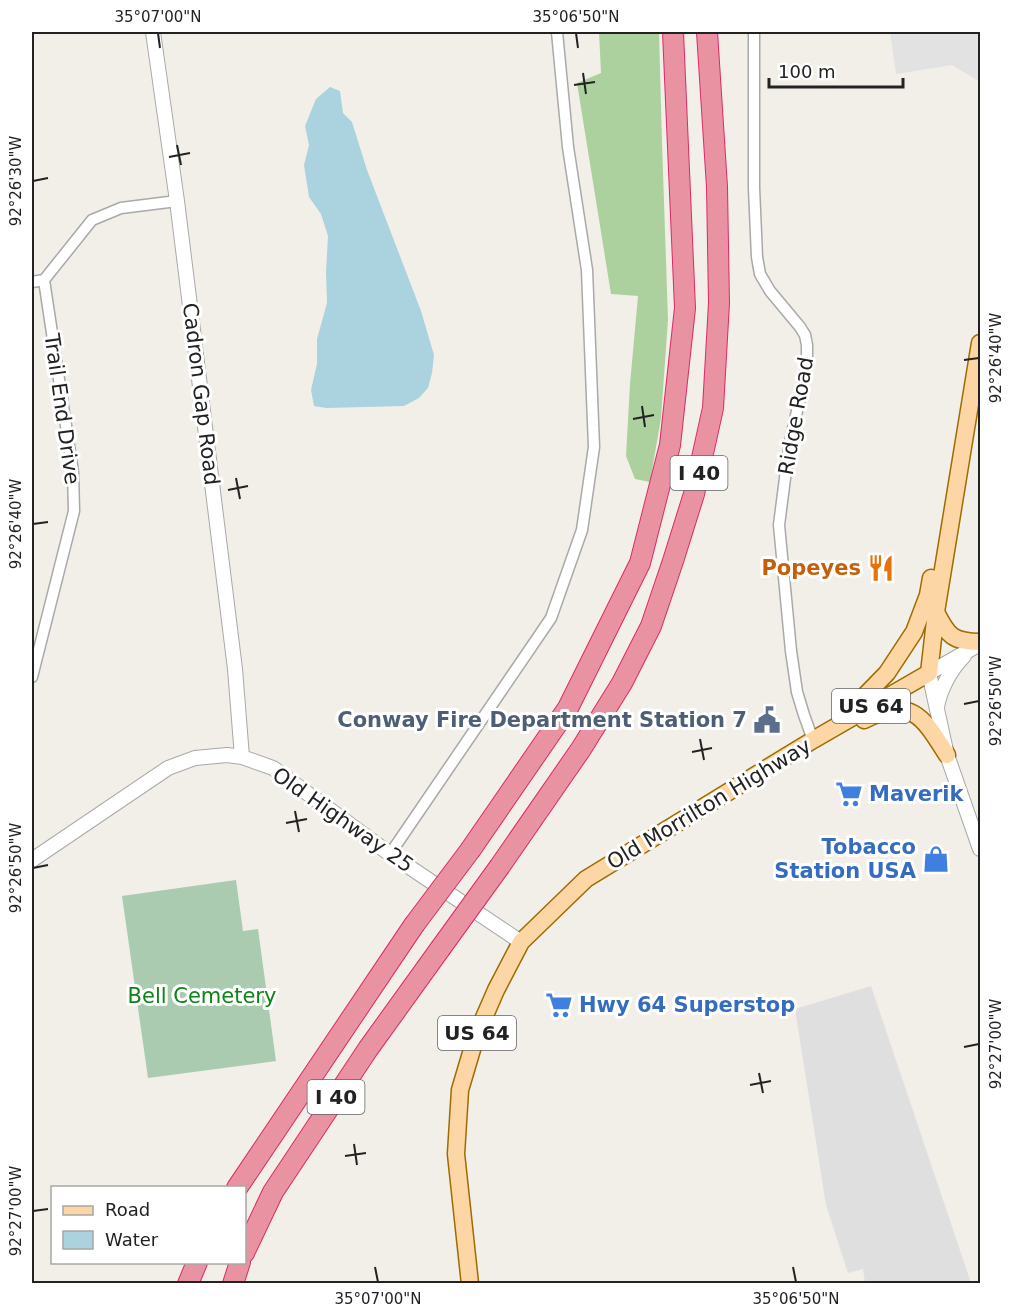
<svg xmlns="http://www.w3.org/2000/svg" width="1012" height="1315" viewBox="0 0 1012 1315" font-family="'DejaVu Sans',sans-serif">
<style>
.residential{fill:#e0dfdf}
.forest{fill:#add19e}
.cemetery{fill:#aacbaf}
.parking{fill:#e2e2e2}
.water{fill:#aad3df}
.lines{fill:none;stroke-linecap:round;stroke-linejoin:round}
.minor-casing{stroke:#a9a9a9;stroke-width:13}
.tertiary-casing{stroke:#a9a9a9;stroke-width:16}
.primary-casing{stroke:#a06b00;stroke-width:19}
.motorway-casing{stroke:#dc2a67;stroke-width:22}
.minor{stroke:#fff;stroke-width:10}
.tertiary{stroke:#fff;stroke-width:14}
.primary{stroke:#fcd6a4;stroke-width:16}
.motorway{stroke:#e892a2;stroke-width:20}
.motorway-bridge-casing{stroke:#dc2a67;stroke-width:22;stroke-linecap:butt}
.motorway-bridge{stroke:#e892a2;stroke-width:20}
.ticks{fill:none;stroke:#222;stroke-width:2}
.labels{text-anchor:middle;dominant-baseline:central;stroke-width:6;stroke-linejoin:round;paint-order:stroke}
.shield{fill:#fff;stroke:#646464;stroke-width:1.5}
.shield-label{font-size:20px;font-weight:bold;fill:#222}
.street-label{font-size:21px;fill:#222;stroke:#fff}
.food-label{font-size:21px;font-weight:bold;fill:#c56008;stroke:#fff;text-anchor:end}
.service-label{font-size:21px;font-weight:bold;fill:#4e5e75;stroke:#fff;text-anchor:end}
.shop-label{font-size:21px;font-weight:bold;fill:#366cbe;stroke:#fff;text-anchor:start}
.park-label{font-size:21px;fill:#0c8416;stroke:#fff}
.neatline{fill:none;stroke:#222;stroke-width:2}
.ticks-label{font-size:15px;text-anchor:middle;fill:#222}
</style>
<rect width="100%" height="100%" fill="#f2efe9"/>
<!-- residential -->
<path class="residential" d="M871,986l100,297h-106l-2,-14 -15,4 -22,-68 -31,-196z"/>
<!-- forest -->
<path class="forest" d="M599,32h60l3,110 6,178 -7,98 -11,64 -15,-3 -9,-23 4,-72 8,-88 -27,-2 -34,-211 24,-10z"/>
<!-- cemetery -->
<path class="cemetery" d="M236,880l7,51 15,-2 18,132 -128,17 -26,-182z"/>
<!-- parking -->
<path class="parking" d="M890,32h90v50l-28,-17 -56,9z"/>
<!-- water -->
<path class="water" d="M330,87l10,4 3,22 9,9 15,48 54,141 13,44 -2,18 -4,15 -9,10 -15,8 -78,2 -12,-2 -3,-16 6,-26v-25l10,-36 -1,-31 2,-36 -7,-22 -12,-17 -5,-32 5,-20 -4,-19 11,-27z"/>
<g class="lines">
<defs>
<path id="minor" d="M754,32v156l3,69 3,17 10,17 30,36 5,8 2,10v21l-18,81 -10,78 12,126 6,41 7,23 9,25
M32,282l12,-2 48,-60 29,-12 56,-7
M32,677l42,-166 -1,-39 -29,-192
M390,854l161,-236 31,-88 12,-83 -7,-177 -19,-123 -11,-115"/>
<path id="tertiary" d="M153,32l24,169 58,468 7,88
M980,644l-51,29 18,82 33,94
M937,707c3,-18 14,-38 27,-51
M32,860l136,-92 27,-10 32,-3 15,2 31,11 117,86 131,88"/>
<path id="primary" d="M936,612c12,24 17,30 44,30
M847,714l40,-41 27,-41 14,-37 3,-17
M864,720c48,-24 59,-3 83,35
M470,1284l-14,-130 4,-64 16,-54 20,-46 25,-48 65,-63 227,-139 116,-67 7,-61 44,-269"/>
<path id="motorway" d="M471,849l97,-141 72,-145 30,-118 15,-137 -12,-276
M500,866l81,-117 41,-66 29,-57 22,-65 21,-67 19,-86 6,-105 -2,-116 -10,-155
M237,1188l177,-263
M244,1253l29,-61 95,-143 72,-100
M188,1284l9,-22
M233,1284l7,-22"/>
</defs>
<!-- minor casing -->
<use href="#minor" class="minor-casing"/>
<!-- tertiary casing -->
<use href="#tertiary" class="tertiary-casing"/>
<!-- primary casing -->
<use href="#primary" class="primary-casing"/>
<!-- motorway casing -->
<use href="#motorway" class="motorway-casing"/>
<!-- minor -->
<use href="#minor" class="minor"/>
<!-- tertiary -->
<use href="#tertiary" class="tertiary"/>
<!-- primary -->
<use href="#primary" class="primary"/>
<!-- motorway -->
<use href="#motorway" class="motorway"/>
<defs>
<path id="motorway-bridge" d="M414,925l57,-76
M440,949l60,-83"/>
</defs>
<!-- motorway-bridge casing -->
<use href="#motorway-bridge" class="motorway-bridge-casing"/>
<!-- motorway-bridge -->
<use href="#motorway-bridge" class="motorway-bridge"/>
</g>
<!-- ticks -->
<path class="ticks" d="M158,33l2,15M576,33l2,15M583,73l3,21M574,85l21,-3M177,145l4,20M169,157l21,-4M33,181l15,-3M964,360l15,-2M642,406l3,21M633,419l21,-4M236,478l4,21M228,490l20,-4M33,524l15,-2M964,704l15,-3M700,739l4,21M692,752l20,-4M295,811l4,21M286,823l21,-4M33,868l15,-3M964,1047l15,-3M759,1073l4,20M750,1085l21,-4M354,1144l3,21M345,1156l21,-3M33,1211l15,-2M375,1267l3,15M793,1267l3,15"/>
<!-- icons -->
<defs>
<symbol id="restaurant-bare" viewBox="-9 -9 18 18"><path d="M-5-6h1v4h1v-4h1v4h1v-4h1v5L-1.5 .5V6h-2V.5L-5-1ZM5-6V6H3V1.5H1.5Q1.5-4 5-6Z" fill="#e8710a" stroke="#fff" stroke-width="2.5" paint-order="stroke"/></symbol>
<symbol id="civic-bare" viewBox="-9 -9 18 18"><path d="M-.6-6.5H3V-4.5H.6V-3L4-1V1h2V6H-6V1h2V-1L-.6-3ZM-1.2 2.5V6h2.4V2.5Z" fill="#5c6f8a" stroke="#fff" stroke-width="2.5" paint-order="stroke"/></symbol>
<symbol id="supermarket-bare" viewBox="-9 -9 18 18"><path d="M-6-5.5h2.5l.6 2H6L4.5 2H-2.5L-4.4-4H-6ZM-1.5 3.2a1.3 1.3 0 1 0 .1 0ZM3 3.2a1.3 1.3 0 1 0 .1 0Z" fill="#3f7fe0" stroke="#fff" stroke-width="2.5" paint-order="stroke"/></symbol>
<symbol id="shop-bare" viewBox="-9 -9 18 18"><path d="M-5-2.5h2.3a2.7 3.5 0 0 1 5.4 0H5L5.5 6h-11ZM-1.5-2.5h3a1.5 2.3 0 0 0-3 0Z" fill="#3f7fe0" stroke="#fff" stroke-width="2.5" paint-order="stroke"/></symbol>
</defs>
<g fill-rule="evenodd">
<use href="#restaurant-bare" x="862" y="549" width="38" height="38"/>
<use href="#civic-bare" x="748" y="701" width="38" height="38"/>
<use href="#supermarket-bare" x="830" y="775" width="38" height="38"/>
<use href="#shop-bare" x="917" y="840" width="38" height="38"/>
<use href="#supermarket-bare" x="540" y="986" width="38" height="38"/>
</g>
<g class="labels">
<!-- shield labels -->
<g class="shield">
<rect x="670.5" y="456" width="57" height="34" rx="4.5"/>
<rect x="832" y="689" width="78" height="34" rx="4.5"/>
<rect x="438" y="1016" width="78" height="34" rx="4.5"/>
<rect x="307.5" y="1080" width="57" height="34" rx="4.5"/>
</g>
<g class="shield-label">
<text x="699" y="473">I 40</text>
<text x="871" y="706">US 64</text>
<text x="477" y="1033">US 64</text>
<text x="336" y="1097">I 40</text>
</g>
<!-- street labels -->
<g class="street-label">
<text transform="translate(201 394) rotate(83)">Cadron Gap Road</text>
<text transform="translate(62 409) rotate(82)">Trail End Drive</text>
<text transform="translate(796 416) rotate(-80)">Ridge Road</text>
<text transform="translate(709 804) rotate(-31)">Old Morrilton Highway</text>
<text transform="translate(343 820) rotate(35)">Old Highway 25</text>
</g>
<!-- food labels -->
<g class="food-label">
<text x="861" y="568">Popeyes</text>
</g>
<!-- service labels -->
<g class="service-label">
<text x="747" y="720">Conway Fire Department Station 7</text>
</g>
<!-- shop labels -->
<g class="shop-label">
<text x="869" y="794">Maverik</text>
<text x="916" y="847" text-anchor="end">Tobacco<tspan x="916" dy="24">Station USA</tspan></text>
<text x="579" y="1005">Hwy 64 Superstop</text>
</g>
<!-- park labels -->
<g class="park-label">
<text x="202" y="996">Bell Cemetery</text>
</g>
</g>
<!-- border -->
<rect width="1012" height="1315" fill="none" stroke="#ffffff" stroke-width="66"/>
<!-- legend -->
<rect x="51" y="1186" width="195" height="78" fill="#ffffff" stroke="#a7a7a7" stroke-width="1.5"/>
<rect x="63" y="1206" width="30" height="9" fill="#fcd6a4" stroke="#a7a7a7" stroke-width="1.5"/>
<text x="105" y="1216" font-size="18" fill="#222222">Road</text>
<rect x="63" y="1231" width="30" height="18" fill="#aad3df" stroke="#a7a7a7" stroke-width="1.5"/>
<text x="105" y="1246" font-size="18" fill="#222222">Water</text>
<!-- scale -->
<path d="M769 78v9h134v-9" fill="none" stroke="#222222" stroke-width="3"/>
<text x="778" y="78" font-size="18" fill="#222222" stroke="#ffffff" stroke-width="4.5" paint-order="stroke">100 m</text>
<rect x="33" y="33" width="946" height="1249" class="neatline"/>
<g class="ticks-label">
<text x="158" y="22">35°07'00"N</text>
<text x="576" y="22">35°06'50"N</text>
<text transform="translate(16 181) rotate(-90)" y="5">92°26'30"W</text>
<text transform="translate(996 358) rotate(-90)" y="5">92°26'40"W</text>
<text transform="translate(16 524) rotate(-90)" y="5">92°26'40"W</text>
<text transform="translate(996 701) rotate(-90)" y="5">92°26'50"W</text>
<text transform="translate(16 868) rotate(-90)" y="5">92°26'50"W</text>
<text transform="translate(996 1044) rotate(-90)" y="5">92°27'00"W</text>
<text transform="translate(16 1211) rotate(-90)" y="5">92°27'00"W</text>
<text x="378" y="1304">35°07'00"N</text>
<text x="796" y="1304">35°06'50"N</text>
</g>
</svg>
